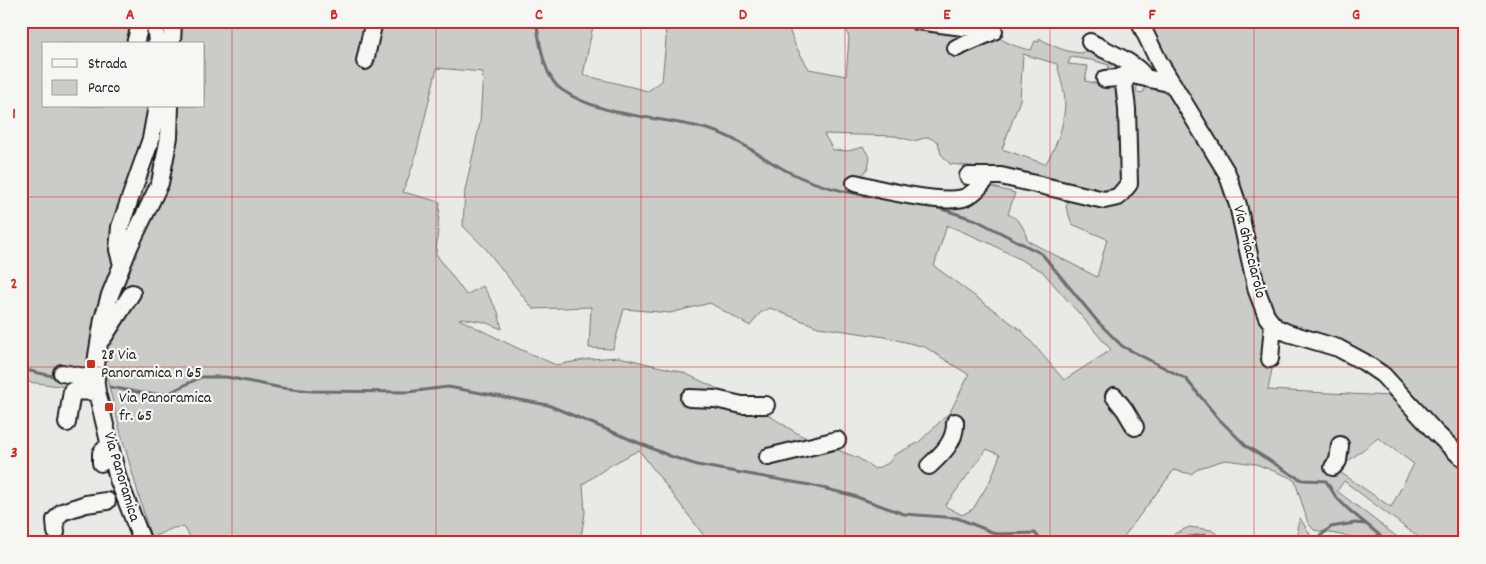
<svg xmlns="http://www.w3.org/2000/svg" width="1486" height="564" viewBox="0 0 1486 564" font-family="Dekko,sans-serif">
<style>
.green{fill:#cbcbc7;stroke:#747472;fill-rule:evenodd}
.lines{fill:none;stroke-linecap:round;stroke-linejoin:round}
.stream{stroke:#6d6d6c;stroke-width:3}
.minor-casing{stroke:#1c1c1c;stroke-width:20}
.minor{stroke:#f6f6f2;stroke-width:16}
.grid{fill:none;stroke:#d62828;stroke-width:1;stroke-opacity:0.55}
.poi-dot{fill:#c8321e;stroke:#f6f6f2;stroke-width:2}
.labels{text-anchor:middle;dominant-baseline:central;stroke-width:4.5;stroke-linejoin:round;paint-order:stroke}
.street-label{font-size:16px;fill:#1c1c1c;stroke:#f6f6f2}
.poi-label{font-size:16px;fill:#1c1c1c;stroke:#f6f6f2;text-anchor:start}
.neatline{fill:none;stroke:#d62828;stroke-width:2}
.grid-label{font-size:16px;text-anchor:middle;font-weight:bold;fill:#d62828}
</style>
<rect width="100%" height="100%" fill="#e9e9e5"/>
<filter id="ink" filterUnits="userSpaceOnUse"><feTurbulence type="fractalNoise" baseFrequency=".02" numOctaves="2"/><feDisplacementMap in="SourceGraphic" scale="10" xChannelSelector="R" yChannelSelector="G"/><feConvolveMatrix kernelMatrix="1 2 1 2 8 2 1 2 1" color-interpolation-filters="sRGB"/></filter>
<g filter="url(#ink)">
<!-- green -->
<path class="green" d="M21,21h145v23h-122v62h121v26l-11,50 -39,80 -25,113 -23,12 -46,-6z
M181,21h413l-11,54 65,16 14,-10 4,-41 -1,-19h121l9,24 14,24 37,7 3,-38 -4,-13 28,1v-5h116c-1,17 29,27 42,29l4,-9 4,1v-4c13,8 28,15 44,15l4,-6 50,25 -31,4 3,-11 -18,-5 -20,-3 -3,7 20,2 -3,15 32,7 6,46 -3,55 -16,5 -126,-27 -28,-3 -9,-10 -3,-12 -10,-5 -14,4 -19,-5 -71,-2 9,16 15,1 15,-4 7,10 -2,11 -8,11 56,20 69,-14 30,8 -7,21c14,7 15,13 20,27l69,36 10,-38 -35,-15 -6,-17 4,-10 51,3 7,-117 8,-5 1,15 7,-1v-4l3,-3 24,4 50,90 35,126 22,33 -10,52 123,6 74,68v79h-39l-82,-62 -7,10 68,52h-38l-10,-5 -43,-8 -6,-7 -13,-42 -6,-4 -33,-13 -31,-4 -26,8 -8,6 -17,-4 -55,73h-421l7,-6 -66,-87 -28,15 -28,19 2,29 -5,30h-386l-10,-16 -11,1 -22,10 -31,-108 -15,-59 -2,-24 17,-60 46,-101 11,-52 1,-28h26v-62h-24zM1023,54l34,10c2,9 5,19 7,28 4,22 -6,54 -19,72l-43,-15 18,-49zM437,68l46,4 -3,51 -15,67 -2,36 23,23 47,60 58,-2 -2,41 24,1 11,-40 46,4 40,-10 40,23 10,-13 10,-5 48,19 67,10 40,10 44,28 -19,37 -32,31 -24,12 -5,8 -14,6 -17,-11 -58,-23 -46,-29 -72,-34 -63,-15 -30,2 -33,6 -41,-18 -56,-28 2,-1 23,4 18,7 -4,-17 -15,-26 -17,9 -30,-41 4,-52 -37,-10 11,-30zM947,225l42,18 53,28 69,79 -47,30 -42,-49 -88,-65zM1378,438l36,26 -23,43 -54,-37zM987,449l13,6 -10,26 -17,28 -11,6 -17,-9z
M1149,21h316v429l-9,-5 -71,-74 -33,-26 -61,-19 -13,-7 -8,-9 -26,-104 -72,-133z
M1300,518l11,18 28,7h-43l3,-6 -2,-9z
M1189,527l22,3 18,13h-64l9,-9z"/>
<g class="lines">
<!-- stream -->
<path class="stream" d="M536,21c4,22 7,56 26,69 41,28 98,26 145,39 31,8 55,30 84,44 30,15 65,22 98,26
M932,206l44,14 66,34 56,68 24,24 64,33 32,39 28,28 50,31 7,3 23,1 10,16 12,12 41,34
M21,369l36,8
M110,387l37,7h20l34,-17h25l56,11 30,3 96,1 40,-5 100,18 122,51 27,9 113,20 41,10 53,19 53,4 40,16 38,-1 8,10
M1176,543l6,-5 24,-3 9,8
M1312,543l19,-16 24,-4 10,1"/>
<defs>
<path id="minor" d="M155,21l2,23
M917,21l77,10
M1140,21l3,8 16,33 68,111 11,32 19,86 10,26 8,10 13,6 50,15 26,14 19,13 52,57 23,22 7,5
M1090,42c14,8 47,21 54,34
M135,44l6,-23
M172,44l1,-23
M956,48l36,-16
M365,61l9,-40
M1105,79l13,-1 10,-4 45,10
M968,176h21
M855,183c25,7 85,21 108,15 10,-3 19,-14 26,-22h12l103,24 14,-3 11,-13 -2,-75 -3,-25 4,-10
M122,265l-4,-15 2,-23 31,-88 6,-33
M103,338l29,-45
M1270,359l3,-35
M62,373l34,6
M1114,396l11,14 10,17
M689,398l26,1 27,6h24
M67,423l5,-32 25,1
M768,457l69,-17
M101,463v-10l9,-9
M929,466c13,-12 27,-25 26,-44
M1333,467l5,-6 2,-16
M56,532l-1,-12 7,-8 24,-8 21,-3
M143,543l-25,-64 -21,-87 -2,-16 2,-20 6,-37 7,-24 20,-50 30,-62 9,-46 1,-31"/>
</defs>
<!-- minor casing -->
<use href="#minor" class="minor-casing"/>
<!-- minor -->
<use href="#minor" class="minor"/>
</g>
</g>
<!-- grid -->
<path class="grid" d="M232,21v522M436,21v522M641,21v522M845,21v522M1050,21v522M1254,21v522M21,197h1444M21,367h1444"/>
<!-- markers -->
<g class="poi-dot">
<rect x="86" y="359" width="10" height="10" rx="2.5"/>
<rect x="104" y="402" width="10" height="10" rx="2.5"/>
</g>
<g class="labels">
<!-- street labels -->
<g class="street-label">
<text transform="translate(1249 252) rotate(76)">Via Ghiacciarolo</text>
<text transform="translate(121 477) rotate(73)">Via Panoramica</text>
</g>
<!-- poi labels -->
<g class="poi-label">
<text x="101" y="355">28 Via<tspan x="101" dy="18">Panoramica n 65</tspan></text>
<text x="119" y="398">Via Panoramica<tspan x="119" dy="18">fr. 65</tspan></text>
</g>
</g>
<!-- margin -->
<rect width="1486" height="564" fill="none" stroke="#f6f6f2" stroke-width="55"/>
<!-- legend -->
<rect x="42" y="42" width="162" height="65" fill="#f6f6f2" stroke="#9f9f9c"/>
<rect x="52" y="59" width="25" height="8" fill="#f6f6f2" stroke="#9f9f9c"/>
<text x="88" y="68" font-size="15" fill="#1c1c1c">Strada</text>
<rect x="52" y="80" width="25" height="15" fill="#cbcbc7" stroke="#9f9f9c"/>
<text x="88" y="92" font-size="15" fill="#1c1c1c">Parco</text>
<rect x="28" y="28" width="1430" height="508" class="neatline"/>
<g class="grid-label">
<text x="130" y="19">A</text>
<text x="334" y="19">B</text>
<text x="539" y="19">C</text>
<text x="743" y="19">D</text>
<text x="947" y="19">E</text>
<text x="1152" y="19">F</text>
<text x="1356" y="19">G</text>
<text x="14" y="118">1</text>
<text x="14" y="288">2</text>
<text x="14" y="457">3</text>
</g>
</svg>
